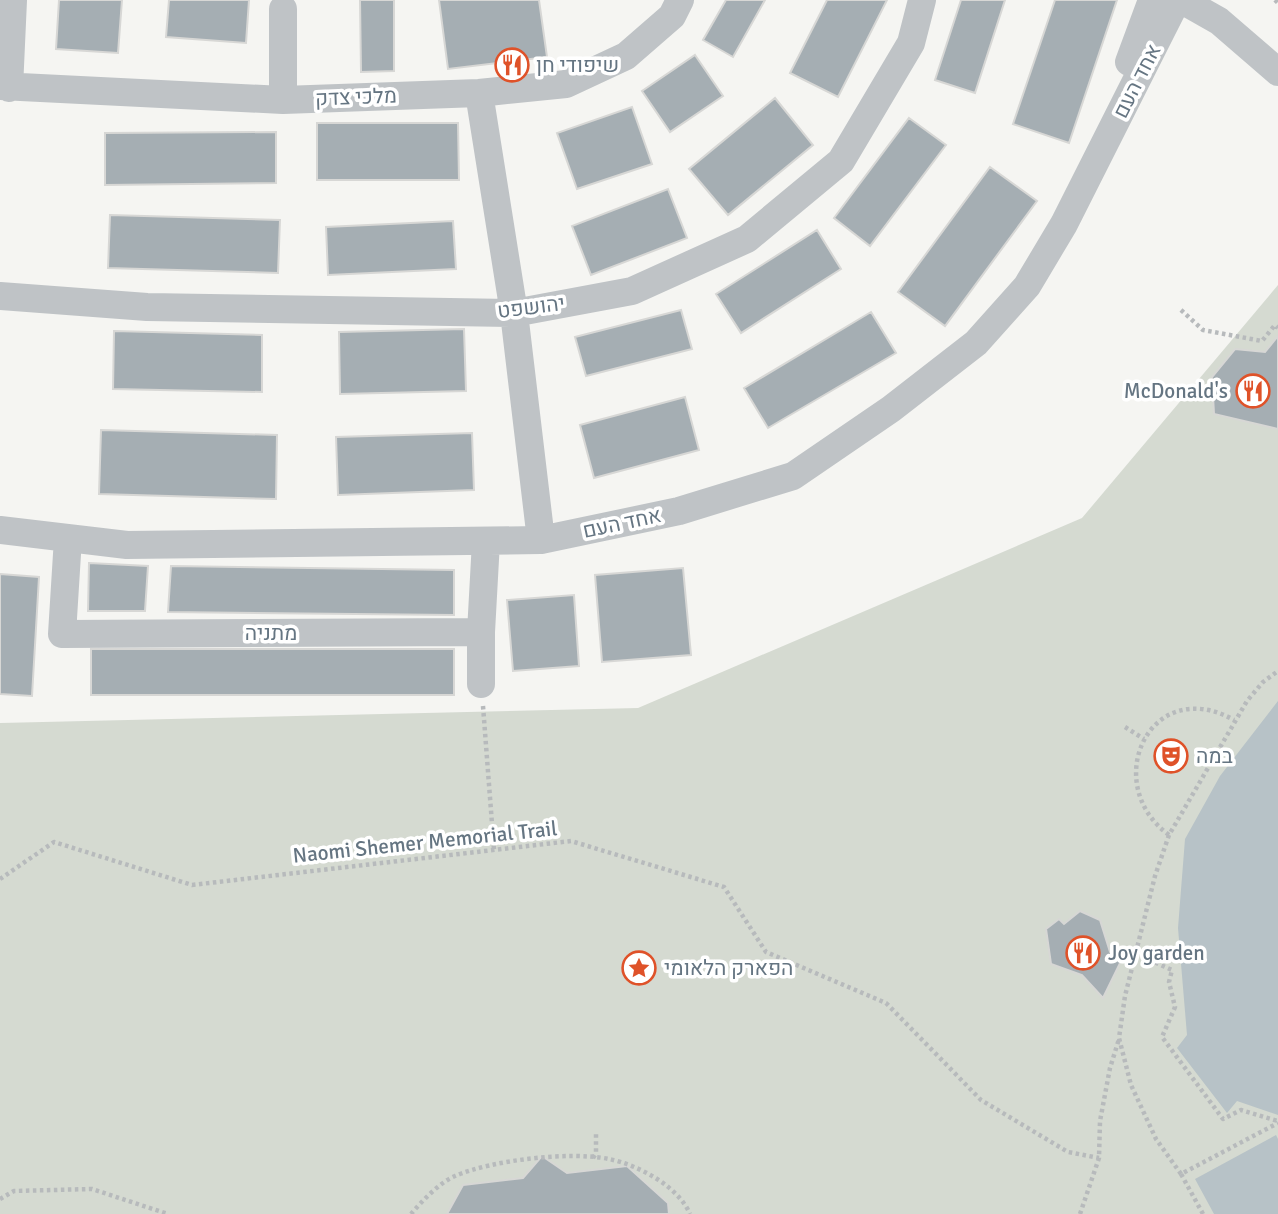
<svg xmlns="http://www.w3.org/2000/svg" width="1278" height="1214" viewBox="0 0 1278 1214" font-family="Signika,Heebo,sans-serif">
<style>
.green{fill:#d5dad1}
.water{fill:#b7c2c7}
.building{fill:#a5aeb3;stroke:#d7d7d5;stroke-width:2}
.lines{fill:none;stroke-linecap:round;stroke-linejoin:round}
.path{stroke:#b7babc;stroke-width:4.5;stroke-dasharray:3.5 3.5;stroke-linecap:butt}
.minor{stroke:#bfc3c6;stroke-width:28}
.labels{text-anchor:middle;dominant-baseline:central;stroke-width:7;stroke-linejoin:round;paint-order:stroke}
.poi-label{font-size:21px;fill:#657582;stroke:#fff;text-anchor:start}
.street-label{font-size:21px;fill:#657582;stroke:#fff}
</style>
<rect width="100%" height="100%" fill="#f5f5f2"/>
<!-- green -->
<path class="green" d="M1278,285v929h-1278v-491l638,-15 444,-190z"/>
<!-- water -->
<path class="water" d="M1278,701v414l-41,-14 -10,12 -50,-65 10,-13 -9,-107 7,-89 35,-63z
M1276,1135l2,4v75h-64l-19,-35z"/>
<!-- building -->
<path class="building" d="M59,0h63l-4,53 -62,-4z
M169,0h80l-3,43 -80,-6z
M360,0h34v71l-33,1z
M439,0h100l8,57 -99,12z
M726,0h39l-32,57 -30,-17z
M827,0h60l-49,97 -48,-24z
M961,0h44l-30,93 -40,-13z
M1055,0h62l-48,143 -56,-19z
M695,55l28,41 -53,36 -28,-41z
M775,98l38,47 -85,70 -39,-46z
M632,107l20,57 -75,25 -20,-56z
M909,118l37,27 -76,101 -36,-28z
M317,123h141l1,57h-142z
M276,132v51l-171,2v-52z
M990,167l47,34 -92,125 -47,-34z
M668,189l19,49 -96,37 -19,-49z
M110,215l170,5 -2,53 -170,-5z
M453,221l3,48 -128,6 -2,-48z
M817,230l24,39 -100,64 -25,-39z
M681,310l11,39 -106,27 -11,-39z
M871,312l25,41 -128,75 -24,-40z
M464,329l2,62 -126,3 -1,-62z
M114,331l148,4v57l-149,-3z
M1278,336v93l-64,-15 -2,-37 23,-28 30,3z
M685,397l14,53 -105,28 -14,-53z
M101,430l176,5 -1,64 -177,-5z
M472,433l2,57 -136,5 -2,-58z
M89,563l59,3 -3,45h-57z
M171,566l283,4v45l-286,-3z
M683,568l8,87 -89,7 -7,-87z
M0,574l39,3 -7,119 -32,-2z
M574,595l5,71 -66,5 -6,-71z
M91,649h363v46h-363z
M1080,911l20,9 10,32 14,3 -21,43 -21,-23 -31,-11 -5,-35 13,-10 5,5z
M542,1156l25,17 60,-7 41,37 1,11h-222l16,-29 60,-7z"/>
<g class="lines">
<!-- path -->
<path class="path" d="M1275,0l3,3
M1181,310l22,20 59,11 13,-16 3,3
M483,706l11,144
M1125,727l19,12
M1169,835c-70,-51 -19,-162 65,-115
M0,879l54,-37 138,43 379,-44 153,46 42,65 120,51 95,97 87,52 31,6
M1136,954l36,16 -3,12 6,25 -13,30 61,82 18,-9 37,11
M593,1158l3,-5v-22
M1181,1174l-25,-35 -25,-54 -12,-47 6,-42 30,-120 14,-41 78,-134 16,-19 15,-11
M0,1199l14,-8 78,-2 76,25
M411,1214c12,-14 28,-31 44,-38 37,-16 115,-25 154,-17 29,6 69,27 81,55
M1080,1214l19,-56 1,-37 10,-53 9,-29
M1203,1214l-22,-40 97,-51"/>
<!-- minor -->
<path class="minor" d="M1182,0l37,21 59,51
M283,9v91
M1129,62l23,-62
M0,86l283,14 196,-7 87,-9 60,-28 46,-40 8,-16
M9,88l4,-88
M479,93l35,220 27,227
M0,296l147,11 367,6 118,-22 115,-52 94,-78 70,-118 11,-43
M0,530l127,15 414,-5 138,-29 114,-35 98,-67 85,-66 51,-57 37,-62 113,-224
M68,538l-6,96 419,-2
M481,684v-52l5,-91"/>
</g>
<!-- icons -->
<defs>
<symbol id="restaurant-ring" viewBox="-11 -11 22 22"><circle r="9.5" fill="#fff" stroke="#df5229" stroke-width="1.5"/><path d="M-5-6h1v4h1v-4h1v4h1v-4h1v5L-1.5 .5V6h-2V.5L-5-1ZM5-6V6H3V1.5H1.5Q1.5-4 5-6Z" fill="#df5229"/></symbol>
<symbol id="theatre-ring" viewBox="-11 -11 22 22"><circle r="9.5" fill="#fff" stroke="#df5229" stroke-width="1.5"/><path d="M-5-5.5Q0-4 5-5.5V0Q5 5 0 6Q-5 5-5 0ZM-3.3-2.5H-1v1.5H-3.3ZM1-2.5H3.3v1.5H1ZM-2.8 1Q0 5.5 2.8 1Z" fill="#df5229"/></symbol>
<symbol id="sight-ring" viewBox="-11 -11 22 22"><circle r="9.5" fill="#fff" stroke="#df5229" stroke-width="1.5"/><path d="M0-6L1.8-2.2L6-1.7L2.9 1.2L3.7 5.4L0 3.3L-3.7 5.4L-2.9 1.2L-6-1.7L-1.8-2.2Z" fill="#df5229"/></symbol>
</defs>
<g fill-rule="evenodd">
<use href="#restaurant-ring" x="493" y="46" width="38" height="38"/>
<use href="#restaurant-ring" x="1234" y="372" width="38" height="38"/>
<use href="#theatre-ring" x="1152" y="737" width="38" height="38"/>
<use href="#restaurant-ring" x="1064" y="934" width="38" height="38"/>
<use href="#sight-ring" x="620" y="949" width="38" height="38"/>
</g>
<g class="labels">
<!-- poi labels -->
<g class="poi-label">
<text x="536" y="65">שיפודי חן</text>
<text x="1228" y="391" text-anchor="end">McDonald's</text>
<text x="1196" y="756">במה</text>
<text x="1108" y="953">Joy garden</text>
<text x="664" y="968">הפארק הלאומי</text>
</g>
<!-- street labels -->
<g class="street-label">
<text transform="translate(1137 81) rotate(-63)">אחד העם</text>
<text transform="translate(356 97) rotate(-2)">מלכי צדק</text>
<text transform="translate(531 307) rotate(-7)">יהושפט</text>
<text transform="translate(622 523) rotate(-12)">אחד העם</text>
<text x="271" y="633">מתניה</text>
<text transform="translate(425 842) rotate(-6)">Naomi Shemer Memorial Trail</text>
</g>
</g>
</svg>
